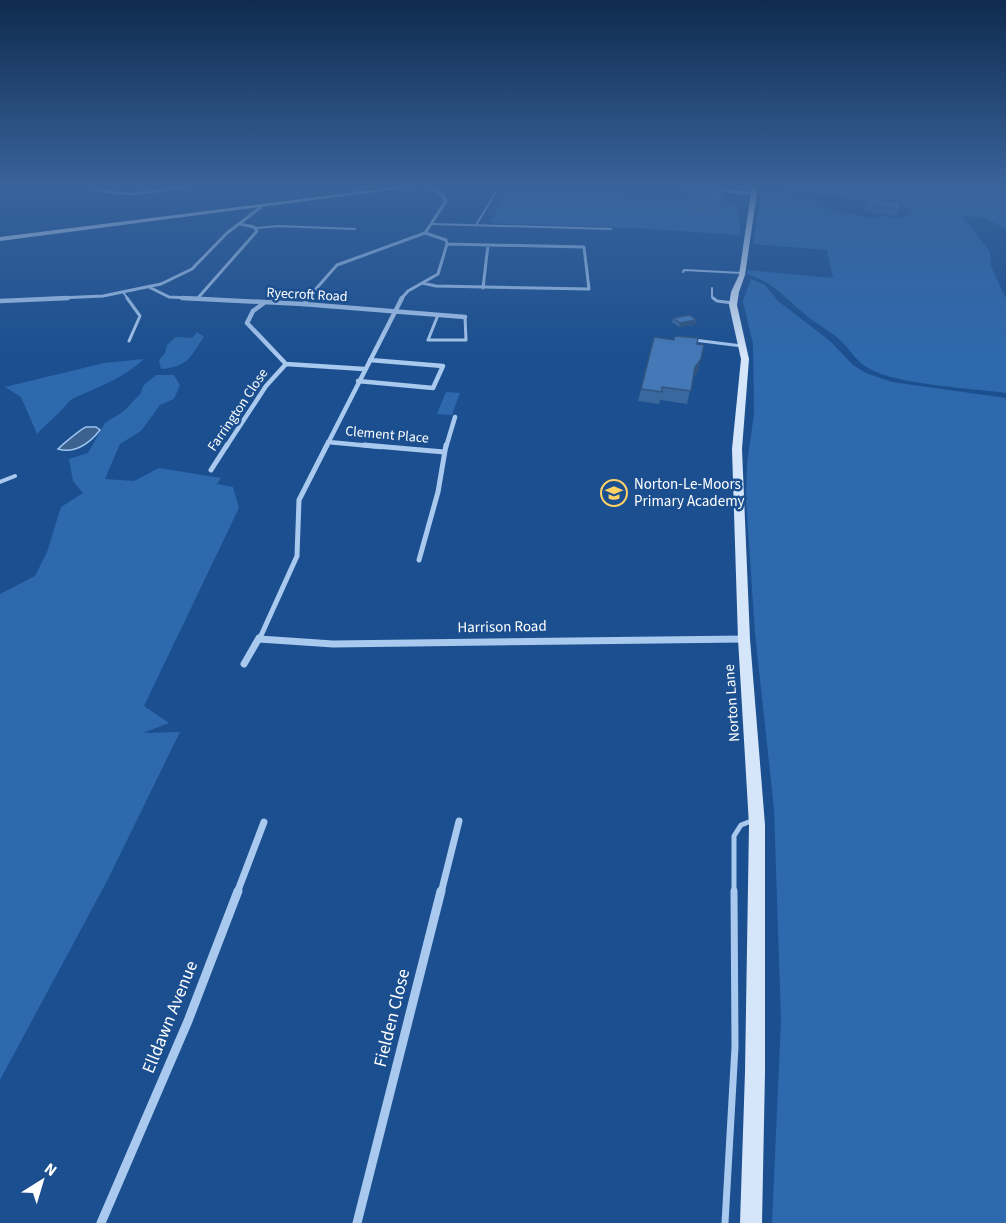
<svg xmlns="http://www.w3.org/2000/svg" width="1006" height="1223" viewBox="0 0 1006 1223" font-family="'Source Sans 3',sans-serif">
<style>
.green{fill:#2e69ad}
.water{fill:#3c6290;stroke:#9cc4f0;stroke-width:1.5}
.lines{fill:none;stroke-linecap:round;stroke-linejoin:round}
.lane-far4{stroke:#a9c9ee;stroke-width:2}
.lane-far3{stroke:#a9c9ee;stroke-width:3}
.lane-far2{stroke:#a9c9ee;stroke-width:4}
.lane-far1{stroke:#a9c9ee;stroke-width:5}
.lane{stroke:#a9c9ee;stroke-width:7}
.street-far4{stroke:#a9c9ee;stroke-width:3}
.street-far3{stroke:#a9c9ee;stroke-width:4.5}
.street-far2{stroke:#a9c9ee;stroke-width:5}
.street-far1{stroke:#a9c9ee;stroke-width:7}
.street{stroke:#a9c9ee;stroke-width:9}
.secondary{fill:#d6e6fa;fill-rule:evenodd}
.wall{fill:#3a679d}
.shaded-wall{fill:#305480}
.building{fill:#4478b7;stroke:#305480;stroke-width:1.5}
.labels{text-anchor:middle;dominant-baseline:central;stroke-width:5;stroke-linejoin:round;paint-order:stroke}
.far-street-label{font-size:14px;fill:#fff;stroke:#1b4f8f}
.poi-label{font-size:15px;fill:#fff;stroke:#1b4f8f;text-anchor:start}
.street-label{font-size:15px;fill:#fff;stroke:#1b4f8f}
.near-street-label{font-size:18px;fill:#fff;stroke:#1b4f8f}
</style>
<rect width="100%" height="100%" fill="#1b4f8f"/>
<!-- green -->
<path class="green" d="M765,186h241v43l-23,-12 -21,-1 28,36 1,14 15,33v94c-35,-5 -108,-8 -136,-24 -14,-7 -19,-19 -30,-29 -10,-9 -23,-16 -33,-24 -22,-18 -32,-33 -60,-42v-4l86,8 -6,-28 -74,-6 8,-53 50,7 21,12 41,8c10,-6 28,7 38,-7l-1,-3z
M508,192l161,5 70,7 1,31 -105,-7 -146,-5z
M751,279l14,6 13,16 52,40 23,24 13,8 26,9 114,16v825h-234l9,-203 -7,-211 -19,-176 -9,-134 1,-36 7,-49 -1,-70 -10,-43z
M197,332l7,5c-15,21 -14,29 -43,32l-2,-9 6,-7 2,-8 9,-8 16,1z
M144,359c-20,19 -45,28 -70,39 -3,1 -4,3 -7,6 -9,11 -20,19 -30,30l-16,-37 -16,-10 99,-24z
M156,375h18l6,10 -6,14 -14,6 -19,26 -21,13 -15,35 29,2 25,-13 62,10 -4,6 16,3 6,21 -95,198 25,17 -26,10 37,-1 -73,149 -107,199v-486l35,-18 12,-24 14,-45 22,-14 -10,-12 -4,-22 19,-6 17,-30 19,-12 17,-18 2,-7z
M446,392l14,1 -8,22 -15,-1z"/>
<!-- water -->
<path class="water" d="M86,427h10l4,3c-10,13 -25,24 -42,19 5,-5 23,-20 28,-22z"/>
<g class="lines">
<!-- lane-far4 -->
<path class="lane-far4" d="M432,224l179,5
M476,225l20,-33
M256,228l22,-2 77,3
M683,272l1,-2 58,3
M712,288v9l3,2
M123,292l5,7"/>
<!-- lane-far3 -->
<path class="lane-far3" d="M127,298l13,18 -11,25
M713,298l4,3 16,2
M438,315l-10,25h38l-1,-23
M694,340l48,6"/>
<!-- lane-far2 -->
<path class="lane-far2" d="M0,482l15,-6"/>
<!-- lane-far1 -->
<path class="lane-far1" d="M734,893v-57l7,-11 13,-5"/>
<!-- lane -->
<path class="lane" d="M725,1223l10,-176 -1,-156"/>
<!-- street-far4 -->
<path class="street-far4" d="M90,186c30,15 69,4 101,0
M352,186l6,8
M682,186l72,8
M422,283l14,3 153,3 -5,-42 -137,-3
M149,287l20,10 42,2
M483,288l5,-43
M37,299l66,-3 58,-12 31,-15 35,-36 34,-26
M197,299l60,-68 -3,-4 -14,-3
M307,299l30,-34 88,-32 21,-32 -4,-6 -16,-9
M401,299l7,-8 30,-17 9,-30 -1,-4 -21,-7"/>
<!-- street-far3 -->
<path class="street-far3" d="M182,298l121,6 162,13
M0,301l68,-3
M264,303l-11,8 -6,12 39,41 78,5
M303,304l6,-6
M358,381l75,7 10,-22 -73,-6
M328,442l53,5
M226,447l40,-61 20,-22
M326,447l76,-149
M446,447l9,-30"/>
<!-- street-far2 -->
<path class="street-far2" d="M364,445l80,7
M211,470l16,-25
M419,560l19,-68 8,-47
M259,639l10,1
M259,640l38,-84 2,-56 28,-55
M691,640l53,-1"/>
<!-- street-far1 -->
<path class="street-far1" d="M259,639l74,5 411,-5
M244,664l15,-26
M237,893l27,-71
M441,893l18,-72"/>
<!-- street -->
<path class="street" d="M101,1223l87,-202 50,-130
M357,1223l84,-332"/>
<!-- secondary -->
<path class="secondary" d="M405,186h15l-420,55v-4z
M752,186h6l-13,89 -6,17 -2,13 12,54 -7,90 8,190 15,186v247l-3,151h-22l5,-151 4,-247 -11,-186 -6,-190 9,-90 -12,-54 2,-13 8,-17z"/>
</g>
<!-- wall -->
<path class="wall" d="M725,192l-4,15 -4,9 -14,-2 1,-1 -19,-3 3,-14z
M868,198l31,11 -3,7 -31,-4v-7z
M673,318l23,2 -1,5 -16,2 -7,-5z
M697,344l1,28 -5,6 -6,26 -27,-4 -1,4 -21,-3 3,-12z"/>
<!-- shaded-wall -->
<path class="shaded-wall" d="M725,192l-4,15 -4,9 3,-14z
M696,320l-1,5 -16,2 1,-4z
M701,359l-3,13 -7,8 4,-13z"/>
<!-- building -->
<path class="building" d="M692,190l33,2 -5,10 -14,-2 1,-2 -19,-2z
M868,198l31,4v7l-32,-4z
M690,315l6,5 -16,3 -7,-5z
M675,336l23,2 -1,6 7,1 -3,14 -6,8 -4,24 -29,-4v5l-21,-3 13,-52 20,3z"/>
<!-- sky -->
<linearGradient id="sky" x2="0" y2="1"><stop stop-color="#0f2b4f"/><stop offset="0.52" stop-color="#39639b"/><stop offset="1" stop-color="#39639b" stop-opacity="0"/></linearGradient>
<rect width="1006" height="357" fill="url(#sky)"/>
<!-- icons -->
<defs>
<symbol id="school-ring" viewBox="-11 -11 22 22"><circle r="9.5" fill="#1b4f8f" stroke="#ffd166" stroke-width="1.5"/><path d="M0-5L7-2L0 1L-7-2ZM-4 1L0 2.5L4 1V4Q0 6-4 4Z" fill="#ffd166"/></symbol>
</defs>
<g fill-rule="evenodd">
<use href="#school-ring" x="599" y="478" width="30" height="30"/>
</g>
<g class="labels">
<!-- far-street labels -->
<g class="far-street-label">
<text transform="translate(307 295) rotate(3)">Ryecroft Road</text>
<text transform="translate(238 410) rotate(-56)">Farrington Close</text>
<text transform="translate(387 435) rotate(5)">Clement Place</text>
</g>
<!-- poi labels -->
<g class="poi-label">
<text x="634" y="484">Norton-Le-Moors<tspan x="634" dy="17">Primary Academy</tspan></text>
</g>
<!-- street labels -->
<g class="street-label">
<text transform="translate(502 627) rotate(-1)">Harrison Road</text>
<text transform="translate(732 703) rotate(-94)">Norton Lane</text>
</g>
<!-- near-street labels -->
<g class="near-street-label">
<text transform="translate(170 1017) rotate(-68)">Elldawn Avenue</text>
<text transform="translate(392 1018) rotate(-76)">Fielden Close</text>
</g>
</g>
<!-- north arrow -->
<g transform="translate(42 1181) rotate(37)" stroke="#1b4f8f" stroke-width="4.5" paint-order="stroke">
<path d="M0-4.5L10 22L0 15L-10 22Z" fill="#ffffff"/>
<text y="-9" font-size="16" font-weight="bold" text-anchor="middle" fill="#ffffff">N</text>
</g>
</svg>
